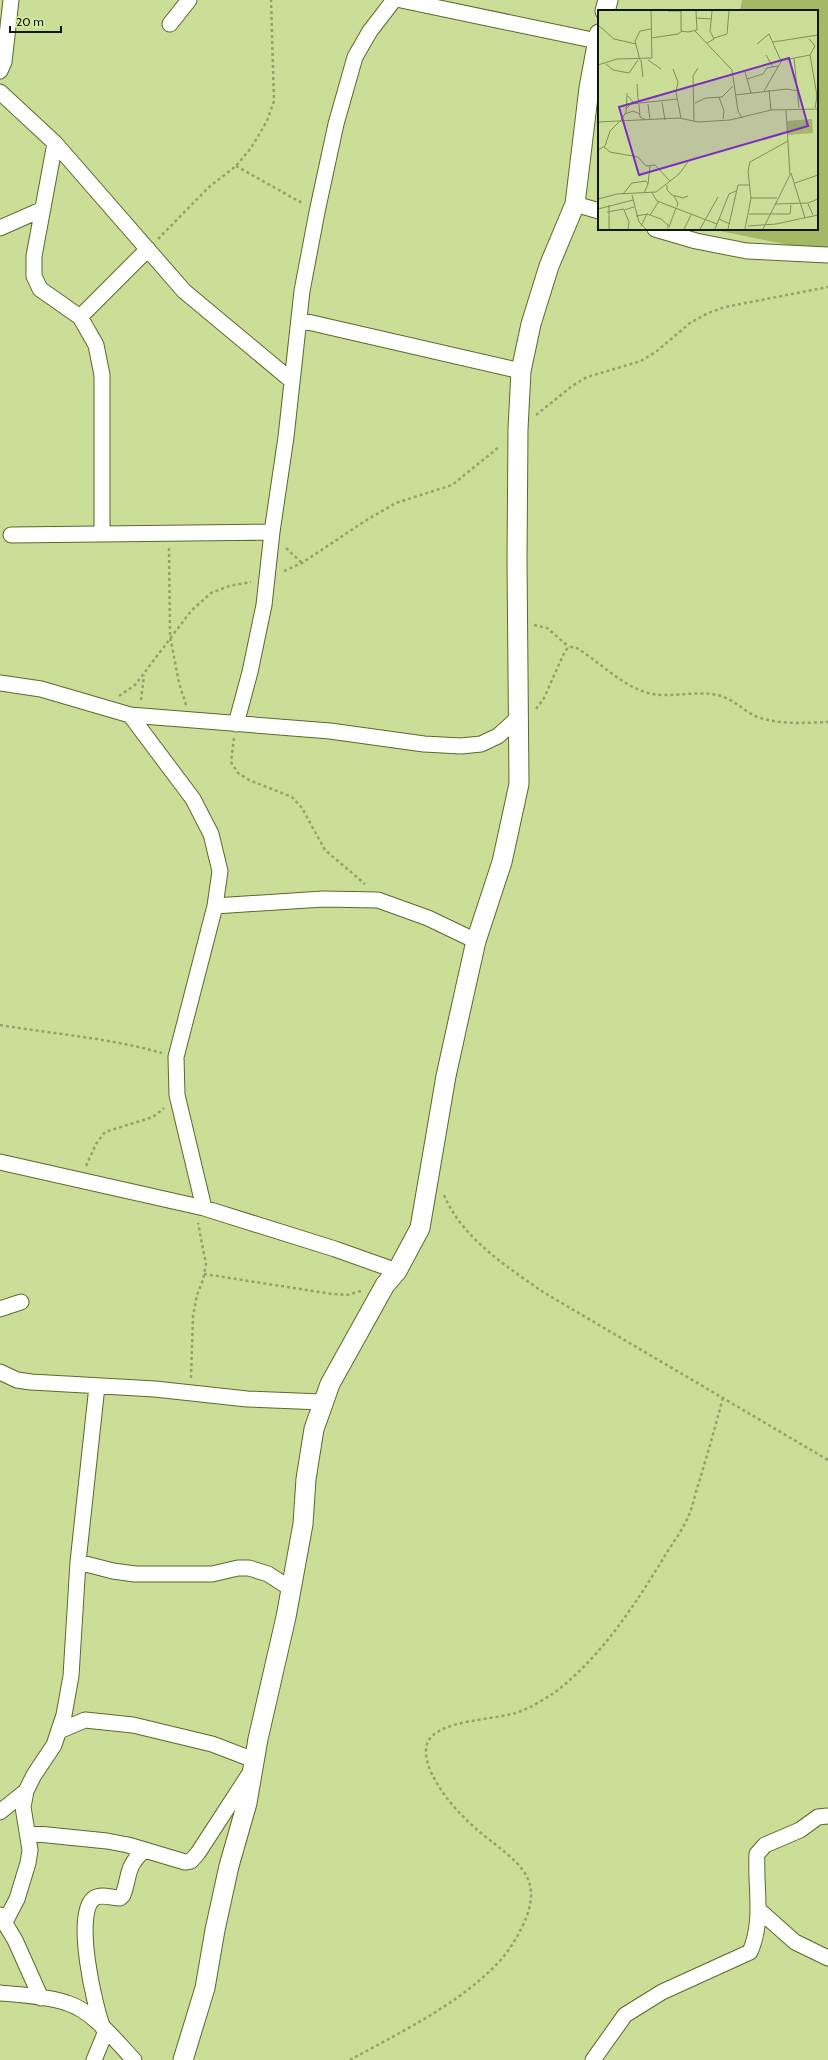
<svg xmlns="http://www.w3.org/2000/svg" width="828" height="2060" viewBox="0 0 828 2060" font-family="Cabin,sans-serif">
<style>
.green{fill:#a4b866}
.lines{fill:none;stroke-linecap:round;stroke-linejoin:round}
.minor-casing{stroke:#5a6927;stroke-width:17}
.tertiary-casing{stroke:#5a6927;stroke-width:21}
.path{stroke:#93a26a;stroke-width:2.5;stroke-dasharray:3 3;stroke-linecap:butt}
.minor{stroke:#fff;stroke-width:15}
.tertiary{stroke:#fff;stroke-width:19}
.inset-road{fill:none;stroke:#818e5b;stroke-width:1}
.view{fill:#7b2cbf;fill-opacity:0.15;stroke:#7b2cbf;stroke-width:2}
.inset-edge{fill:none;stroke:#121700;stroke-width:2}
</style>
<rect width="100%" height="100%" fill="#cbde98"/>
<!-- green -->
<path class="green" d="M742,0h86v253l-118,-24h107v-218h-77z"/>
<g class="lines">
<defs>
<path id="minor" d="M401,0l196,41
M170,24l19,-24
M0,71l4,-9 7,-62
M0,92l55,51 129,148 108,90
M55,143l-21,113v20l6,13 40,28 16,28 6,30v159
M575,204l24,7
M0,228l43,-19
M655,229l41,12 51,10 81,4
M80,317l68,-68
M299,320l222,51
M11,535l261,-3
M0,683l41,6 89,26 200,16 94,13 37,2 20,-2 17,-8 21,-19
M130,715l63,84 18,35 9,37 -5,35 -39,151 1,38 27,113
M236,724l14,-52 14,-67 8,-73 14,-95 16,-146 15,-79 19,-88 19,-67 15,-26 24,-31
M215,906l108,-7 55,1 50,18 48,23
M0,1162l204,46 131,41 62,22
M0,1309l21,-7
M0,1372l17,8 14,2 124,7 92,10 75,3
M78,1562l35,9 22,3h77l26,-6h11l19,6 23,15
M59,1731l26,-11 48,5 79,19 42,16
M0,1812l26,-21
M28,1833l79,8 21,4 57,17 6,-1 7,-8 52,-80
M759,1910l36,32 33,16
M0,1915l15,25 26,58
M5,1922l12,-23 11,-36 2,-13 -7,-43 3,-16 8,-16 20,-30 10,-30 7,-39 7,-114 19,-176
M0,1993c22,2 46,3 67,10 26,8 48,37 67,57
M103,2028c-9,-23 -29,-112 -10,-129 7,-6 19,-1 27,-1l3,-3c8,-23 2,-26 21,-45
M94,2060l12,-29
M593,2060l32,-45 37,-23 88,-40c14,-31 5,-66 7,-98l8,-9 35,-15 18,-13 10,-1"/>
<path id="tertiary" d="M605,11l3,-11
M183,2060l22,-72 10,-58 14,-64 18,-63 11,-64 28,-122 17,-93 3,-45 8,-50 16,-45 55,-99 12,-14 23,-43 26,-152 17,-77 13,-58 26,-79 17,-78 -2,-224 1,-131 3,-58 10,-47 18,-58 26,-62 14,-116 10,-54"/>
</defs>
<!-- minor casing -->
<use href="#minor" class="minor-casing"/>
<!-- tertiary casing -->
<use href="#tertiary" class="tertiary-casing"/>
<!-- path -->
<path class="path" d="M236,166l66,37
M158,239l51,-52 27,-21 15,-18 16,-27 7,-20 -3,-101
M536,415l36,-29 15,-9 54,-16 16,-10 33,-28 18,-10 17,-6 103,-20
M169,548l1,88 9,47 7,22
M286,548l16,15
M284,571l18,-8 63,-42 31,-18 56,-18 47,-38
M534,625l13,3 22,19
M119,696l16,-11 56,-74 20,-18 18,-7 22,-4
M141,700l3,-25
M536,709l8,-11 21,-47 4,-4h6c24,14 45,38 73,46 22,6 49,-4 73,3 13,4 22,14 34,20 22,9 50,7 73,6
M234,738l-3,24 7,11 11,7 43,17 10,11 23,42 40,34
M0,1025c54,9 109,13 162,28
M86,1166l10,-22 9,-12 48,-15 11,-9
M444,1195c18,43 62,71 99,97l285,168
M204,1274l128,20 15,1 14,-4
M191,1378l2,-62 4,-21 6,-15 3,-16 -8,-41
M350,2060c47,-26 103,-53 142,-91 12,-11 23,-27 30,-42 25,-51 -6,-65 -41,-94 -19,-16 -37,-35 -48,-57 -5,-9 -9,-22 -6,-32 9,-26 71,-23 94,-33 11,-4 23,-12 33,-18 47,-36 78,-84 109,-134 8,-14 20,-29 26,-44 5,-12 7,-25 11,-36 8,-27 16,-54 23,-82"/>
<!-- minor -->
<use href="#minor" class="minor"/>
<!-- tertiary -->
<use href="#tertiary" class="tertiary"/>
</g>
<!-- overview -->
<g transform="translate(598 10)">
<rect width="220" height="220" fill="#cbde98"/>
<path d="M214,109l1,14 -25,2 -1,-14z" fill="#a4b866"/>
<path class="inset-road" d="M70,1h13M83,1v20l7,1 9,-2 -1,-19M98,8l16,1M0,15l16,14 22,5M97,21l37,39 6,41 4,7M53,28l27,-4 4,-3M116,28l13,-4 2,-23M175,32l45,-7M109,33l7,-4 -4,-8 2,-20M159,34l12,-10 11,25 4,1 26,-5 5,-9 -6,-7M168,45l7,12M212,45l7,41 -2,12M196,48l5,50M42,50l-5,-19 5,-10 11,-2M43,50l2,17M50,50l13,9M8,54l7,6 16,3 9,-13M0,55l19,-6 35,-1 -1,-47M75,59l5,13 -2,10 5,26M147,62l6,21M149,69l16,-5 4,-6 11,-2M39,74l1,15 3,3M171,80l2,20M166,81l18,-31M137,85l52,-6 11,2M121,87l5,14 -1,8M64,92l3,18M97,93l11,-5 16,-1 11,-11M33,94l46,-5M41,94l1,13 6,3M50,94l2,16M28,99l7,-7 -5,-6M27,104l8,-3 7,3M96,111l-1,-45 5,-8M0,112l81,-4 19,4 32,-2 41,-10 47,-1M22,112l6,-10 1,-19M6,137l6,5 28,5 8,9 9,-1 15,16M0,140l7,-4 5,-15 9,-9M193,163l14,45M197,173l23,-8M69,175v5l5,5 11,3 5,-2M46,183l4,-9 2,-18M54,183l5,8 60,23M25,184l9,-11 14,-2 2,3M34,185l7,27 7,7M76,186l4,7 -1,4M153,188h26M0,189l19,-5 39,-2 23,-18 9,-12M177,194l33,-1 10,-4M210,194l5,11M11,195v24M0,199l35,-9M9,202l17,-3M151,204h41l1,-9M52,205l9,-14M38,206l12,-2M121,209l11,5M43,216l6,-12 14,5 7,6v4M150,216l28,-2 42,-9M71,217l7,-19M30,219l1,-7 -5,-12 10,-3M86,219l7,-14M102,219l18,-32M117,219l14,-35 7,-3M130,219l10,-44h12M147,219l6,-31 -3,-27 2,-9 38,-21M165,219l27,-54 -4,-65"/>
<path class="view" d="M191,48l19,68 -169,49 -20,-68z"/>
<rect width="220" height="220" class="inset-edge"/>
</g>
<!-- scale -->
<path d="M10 26v6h51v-6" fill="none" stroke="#121700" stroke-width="2"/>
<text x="16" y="26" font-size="12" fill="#121700" stroke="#d8eba5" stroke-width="3" paint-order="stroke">20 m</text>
</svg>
